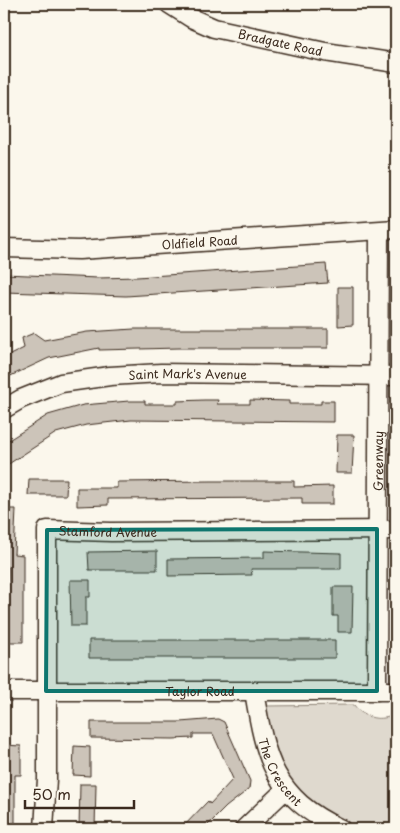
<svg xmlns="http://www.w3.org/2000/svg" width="400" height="833" viewBox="0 0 400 833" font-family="'Playpen Sans',sans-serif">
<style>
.green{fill:#dfd9ce;stroke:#8d8276}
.building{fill:#ccc4b9;stroke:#3b2a1e}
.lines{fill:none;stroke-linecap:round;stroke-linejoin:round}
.street-casing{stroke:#3b2a1e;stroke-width:21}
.street{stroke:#fbf7ec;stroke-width:18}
.marked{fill:#0f766e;fill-opacity:0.2;stroke:#0f766e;stroke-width:4;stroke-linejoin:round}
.labels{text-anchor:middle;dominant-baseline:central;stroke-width:4.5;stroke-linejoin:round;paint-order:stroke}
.street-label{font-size:12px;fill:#3b2a1e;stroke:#fbf7ec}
</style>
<rect width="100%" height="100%" fill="#fbf7ec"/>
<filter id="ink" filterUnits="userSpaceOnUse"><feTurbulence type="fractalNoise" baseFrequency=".02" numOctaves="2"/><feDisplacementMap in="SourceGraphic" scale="10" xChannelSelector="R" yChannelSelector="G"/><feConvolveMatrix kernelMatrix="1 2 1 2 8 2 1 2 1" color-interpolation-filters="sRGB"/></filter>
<g filter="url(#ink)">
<!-- green -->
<path class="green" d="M354,705c10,14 27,17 42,9v115h-50l-20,-9 -52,-51 -9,-63z"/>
<!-- building -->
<path class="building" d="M326,264l2,19 -202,13 -122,-4v-18l94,4 39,-1z
M338,287h15v38l-15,1z
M134,329h194v19h-149l-80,2v-2l-50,10 -45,21v-21l20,-10 -2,-10 12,-5 10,7 43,-8z
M204,400h14l-1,4h33v-4l39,1v3h32v-3h13v21l-203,-2 -45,5 -30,8 -52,34v-24l44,-28 35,-10 46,-4h16v3h32v-3z
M337,435h17l-2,38h-16z
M29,479h38l-1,16h-38z
M211,481h83v6l39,-1v18h-31v-6l-194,1v6l-31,1v-18h40v-6z
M4,509h12l-2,45 9,1v87h-16l1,-75h-4z
M157,551v19h-68l-1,-18z
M264,551l77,2v16h-90l1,6 -84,1v-17l96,-1z
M70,580h20v17h-4v29h-15z
M333,587h20l-1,45h-14v-16h-5z
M89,640h246v18h-246z
M218,719l6,3 26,59 -1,8 -23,18 -22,22h-23l27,-28 2,3 23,-25 -20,-45h-20v4l-20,1 -82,-1v-16h89z
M5,745l16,1v29h-6v54h-11z
M74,746l16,1v29l-17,-1z
M80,784h16l-1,45h-16z"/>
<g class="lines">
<defs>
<g id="street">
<path id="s1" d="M169,4l22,14 23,10 111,24 71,11"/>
<path id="s2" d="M4,248l75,2 317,-21"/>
<path id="s3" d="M4,409l17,-10 40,-16 49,-7 51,-3 235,3"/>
<path id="s4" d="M4,691h392"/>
<path id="s5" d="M254,691c11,68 20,107 87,138"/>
<path id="s6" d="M377,691l2,-460"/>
<path id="s7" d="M44,829l3,-50v-249l64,2 285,-2"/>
<path d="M244,829l41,-39"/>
</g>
</defs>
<!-- street casing -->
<use href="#street" class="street-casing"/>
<!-- street -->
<use href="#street" class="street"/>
</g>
</g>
<!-- marked area -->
<path class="marked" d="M377,529v162h-331l1,-161z"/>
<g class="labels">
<!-- street labels -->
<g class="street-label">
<text stroke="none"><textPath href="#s1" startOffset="119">Bradgate Road</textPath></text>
<text stroke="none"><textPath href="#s2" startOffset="196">Oldfield Road</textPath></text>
<text stroke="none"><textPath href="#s3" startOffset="190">Saint Mark's Avenue</textPath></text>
<text stroke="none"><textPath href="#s6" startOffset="230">Greenway</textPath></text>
<text stroke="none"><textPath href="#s7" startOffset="360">Stamford Avenue</textPath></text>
<text stroke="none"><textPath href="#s4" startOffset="196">Taylor Road</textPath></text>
<text stroke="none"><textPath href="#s5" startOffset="86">The Crescent</textPath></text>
</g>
</g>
<!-- margin -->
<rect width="400" height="833" fill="none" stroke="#fbf7ec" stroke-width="20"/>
<rect x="10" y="10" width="380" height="813" fill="none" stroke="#3b2a1e" stroke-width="2" filter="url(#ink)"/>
<!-- scale -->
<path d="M25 800v8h109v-8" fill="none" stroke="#3b2a1e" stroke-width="2.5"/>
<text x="32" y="800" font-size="15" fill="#3b2a1e" stroke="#fbf7ec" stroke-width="4" paint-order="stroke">50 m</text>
</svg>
